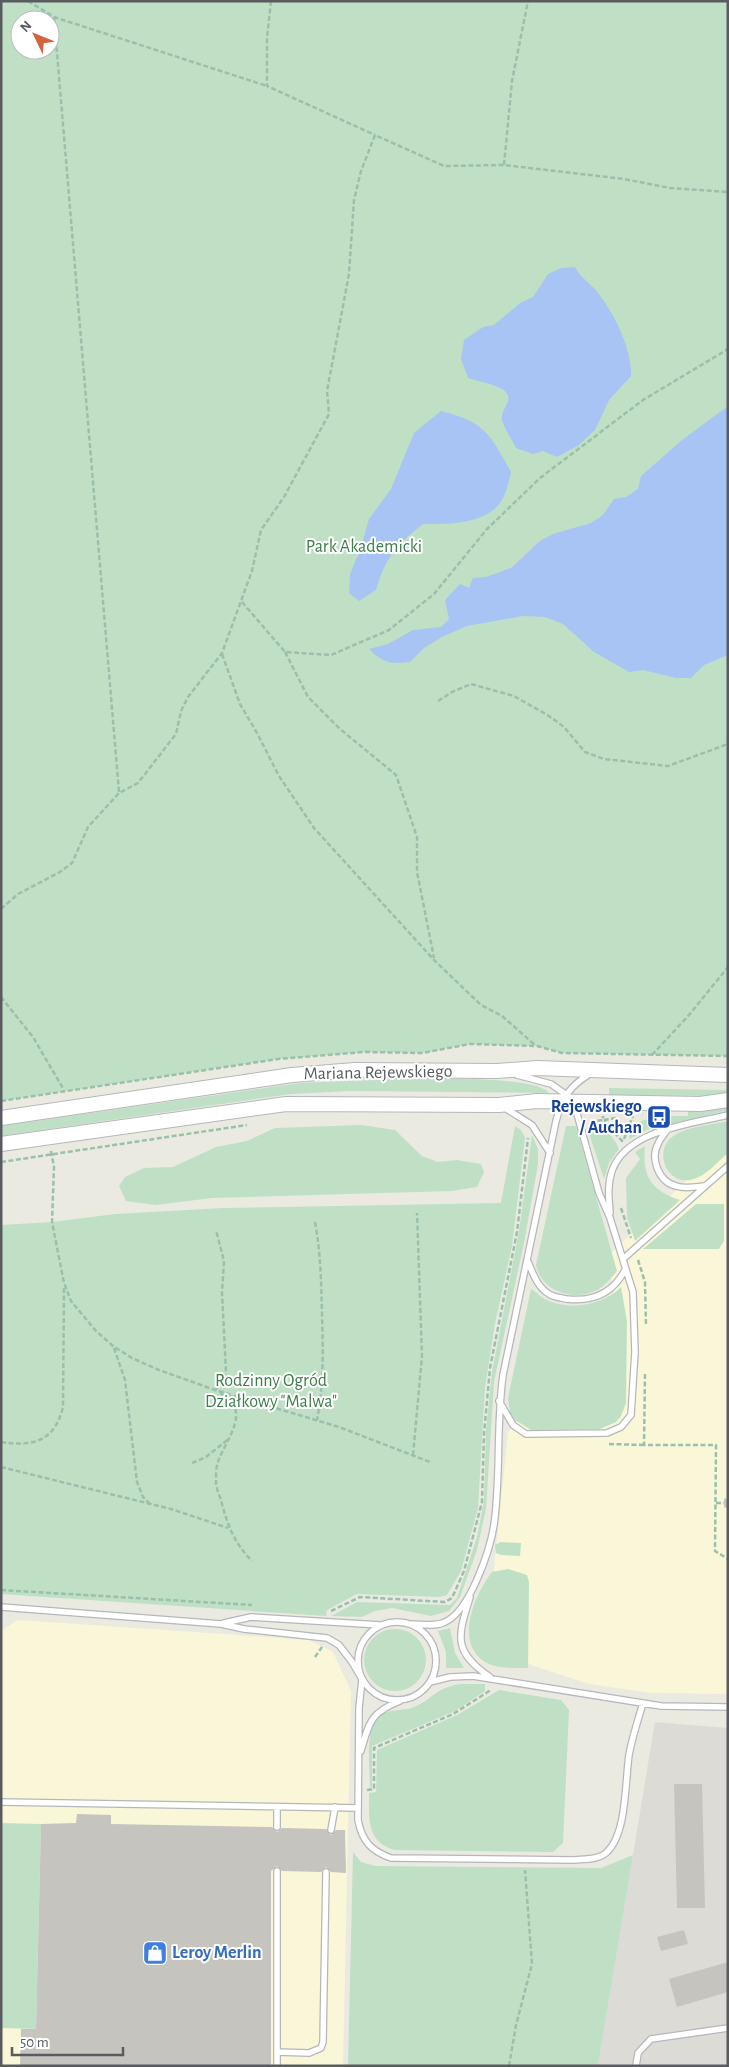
<svg xmlns="http://www.w3.org/2000/svg" width="729" height="2067" viewBox="0 0 729 2067" font-family="'Alegreya Sans',sans-serif">
<style>
.commercial{fill:#f9f7d7}
.industrial{fill:#dcdbd5}
.green{fill:#bfe0c5;fill-rule:evenodd}
.water{fill:#a7c4f5}
.building{fill:#c6c4be}
.lines{fill:none;stroke-linecap:round;stroke-linejoin:round}
.pedestrian-tunnel{stroke:#c6c6c1;stroke-width:9;stroke-dasharray:9 4.5;stroke-linecap:butt}
.service-casing{stroke:#b6b7bc;stroke-width:8}
.tertiary-casing{stroke:#b6b7bc;stroke-width:16}
.path{stroke:#9ac0ac;stroke-width:2.5;stroke-dasharray:5 2.5;stroke-linecap:butt}
.service{stroke:#fff;stroke-width:5.5}
.tertiary{stroke:#fff;stroke-width:14}
.labels{text-anchor:middle;dominant-baseline:central;stroke-width:4;stroke-linejoin:round;paint-order:stroke}
.park-label{font-size:18px;fill:#3d7c4b;stroke:#fff}
.street-label{font-size:18px;fill:#595b60;stroke:#fff}
.transit-label{font-size:18px;font-weight:bold;fill:#164399;stroke:#fff;text-anchor:end}
.shop-label{font-size:18px;font-weight:bold;fill:#366cbe;stroke:#fff;text-anchor:start}
</style>
<rect width="100%" height="100%" fill="#eaeae1"/>
<!-- commercial -->
<path class="commercial" d="M728,1140v554l-77,-1 -62,-9 -88,-29 -9,-66 16,-157 109,-121 -9,-55z
M18,1620l291,20 24,12 18,39 -8,375h-342v-435z"/>
<!-- industrial -->
<path class="industrial" d="M655,1722l73,6v338h-130z"/>
<!-- green -->
<path class="green" d="M1,1h727v1055l-166,-3 -25,-7 -67,-2 -48,9 -58,-1 -86,7 -277,42zM20,20h30v30h-30z
M394,1079c26,0 143,-4 155,14l-200,-2 -58,3 -290,42v-10l298,-43z
M609,1088l119,2v6l-119,-1z
M728,1106v4l-82,20 -17,9 2,-12 12,-7h22l1,-4h22v-5z
M728,1121v32c-10,8 -22,23 -34,26 -27,9 -43,-30 -19,-44 14,-9 36,-10 53,-14z
M361,1125l34,5 27,26 16,6 19,-2 24,4 3,8 -7,15 -26,4 -239,7 -57,7 -29,-4 -7,-15 6,-9 19,-9 29,-1 43,-20 31,-6 28,-13z
M515,1126l6,4 4,8 -13,108 -17,78 -10,64 -7,120 -17,63 -14,24 -7,2 -83,-3 -30,16 -1,6 -325,-22v-369l51,-3 63,-8 108,-6 278,-5z
M566,1126h10l41,145c-5,6 -12,15 -20,19 -22,12 -56,2 -61,-25z
M587,1127c16,-1 26,7 32,22l-10,14 -5,16z
M532,1135l6,14v15l-14,79 -30,139 -8,127 -9,41 -17,47 -11,14 -18,5 -39,-8 -17,3 -13,6 -31,-1 26,-14 93,3 7,-7 20,-61 7,-36 2,-71 6,-58 27,-141z
M645,1146c-3,31 6,44 35,54l-45,41 -8,-24 -1,-39 14,-19 -5,-7z
M696,1204h28v37l-5,8h-76z
M621,1287l6,34 -1,82 -5,13 -5,6 -16,7 -69,1 -16,-10 -5,-7 -2,-15 23,-109c6,3 10,9 16,11 23,11 57,5 74,-13z
M500,1542l21,1 -1,13 -19,-1 -5,-2 -1,-8z
M508,1569l19,6 2,7 -1,86c-13,0 -27,1 -39,-4 -37,-17 -15,-69 3,-92z
M450,1628l5,25 9,15h-18v-16l-8,-21z
M364 1660a31 31 0 1 1 62 0a31 31 0 1 1-62 0Z
M461,1684h24v7l-30,20 -83,35v41l-2,1c0,-19 -7,-68 14,-75 10,-4 20,-2 30,-6 21,-9 20,-19 47,-23z
M499,1690l62,10 8,10 -6,133 -10,9 -158,-2c-29,-8 -26,-32 -26,-57l7,-1 1,-42 80,-35z
M1,1823l40,1 -5,205 -35,-1z
M353,1852l8,10 14,4 226,2 32,-13 -35,211h-250z"/>
<!-- water -->
<path class="water" d="M575,267c6,12 16,16 23,26 17,22 34,56 33,83l-22,24 -14,30 -16,15 -22,12 -14,-6 -10,3 -17,-6c-4,-8 -12,-20 -14,-28 -1,-8 4,-12 6,-19 5,-15 -29,-19 -40,-23l-7,-19 3,-19 19,-13 11,-2 26,-22 13,-6 15,-23 13,-6z
M728,406v249l-24,10 -13,13h-15l-33,-8 -14,2 -35,-20 -31,-28 -18,-7 -22,-1 -56,10 -25,11 -18,11 -14,14c-20,2 -27,1 -41,-13l19,-5 25,-14 28,-3 8,-8 -4,-19 15,-16 9,4 4,-10 13,-1 25,-9 29,-27 13,-7 38,-11 12,-8 11,-16 12,-2 12,-8 3,-13 40,-35z
M441,411c44,11 49,23 70,61 -2,9 -4,18 -8,26 -13,27 -56,26 -80,26 -27,22 -37,32 -47,66l-17,11 -10,-8 1,-19 10,-24 9,-31 22,-30 23,-56z"/>
<!-- building -->
<path class="building" d="M674,1784h28l3,124h-28z
M77,1814l34,1v9l161,3 5,5 5,-4 44,1 5,6 5,-5h9l1,43 -15,-1 -5,-5 -5,5 -39,-1 -5,-5 -6,5v195h-251l1,-37h15l5,-205 35,-1z
M684,1930l4,14 -27,7 -4,-14z
M728,1962v30l-51,15 -8,-28z"/>
<g class="lines">
<!-- pedestrian-tunnel -->
<path class="pedestrian-tunnel" d="M724,1503h4"/>
<defs>
<path id="service" d="M517,1075l34,9 17,12
M505,1108l27,17 18,28
M667,1130c-3,5 -7,9 -9,14 -8,15 1,38 18,42 9,3 18,1 28,0
M610,1213c-1,-14 -3,-28 2,-42 14,-41 79,-47 116,-56
M623,1259l105,-93
M528,1262c5,11 9,25 21,32 4,3 12,4 18,5 26,3 46,-6 58,-29
M499,1401l14,24 13,9 81,-1 14,-6 10,-12 4,-63 -2,-60 -23,-74 -11,-25 -25,-90
M470,1597c-12,39 -18,54 20,80
M1,1607l220,17 23,5 83,9 12,7 13,17 10,17 -3,29 -1,112c4,21 13,31 33,38l183,2c10,-1 25,0 33,-8 20,-19 18,-70 22,-97 3,-17 9,-35 14,-52
M358 1661a39 39 0 1 1 78 0a39 39 0 1 1-78 0Z
M224,1623l27,-6 129,8
M411,1624c11,0 25,3 34,-2 25,-11 45,-72 49,-97 7,-50 2,-100 9,-150l53,-254c6,-24 14,-35 35,-48
M430,1682l20,-5 23,-1 188,30 67,1
M361,1751c8,-29 10,-39 39,-50
M1,1802l357,6
M277,1807v20
M331,1830l4,-23
M277,1871v181
M277,2066v-14l32,1 12,-5 2,-6 3,-170
M636,2066l2,-13 13,-14 77,-11"/>
<path id="tertiary" d="M1,1118l291,-43 63,-5 142,1 40,-3 191,7
M1,1144l285,-40 213,1 38,-4 163,3 28,-4"/>
</defs>
<!-- service casing -->
<use href="#service" class="service-casing"/>
<!-- tertiary casing -->
<use href="#tertiary" class="tertiary-casing"/>
<!-- path -->
<path class="path" d="M28,1l26,16 213,69
M271,1l-4,37v48l108,49
M54,17l65,775
M504,165l8,-84 16,-80
M242,602l43,50 46,3 58,-25 45,-36 53,-65 53,-51 103,-78 85,-51
M285,652l23,45 32,32 56,46 21,62v35l17,86
M222,654l18,50 17,29 22,43 35,52 120,132 47,45 21,11 33,29
M438,701l14,-9 19,-8 43,12 35,20 15,11 21,25 19,7 64,7 60,-22
M1,909l17,-15 42,-22 12,-9 16,-36 31,-34 19,-10 38,-49 5,-23 7,-14 34,-44 30,-82 9,-41 23,-33 45,-83 -2,-23 22,-117 5,-74 7,-29 14,-36 69,31 60,-1 120,14 46,9 58,4
M1,997l32,40 31,53
M652,1055l37,-40 39,-48
M1,1101l277,-42 86,-7 58,1 48,-9 67,2 25,7 166,3
M616,1118l-13,2 20,22
M590,1122l13,-2v-4
M624,1139l9,-23
M51,1151l3,16 -2,55 12,61 7,18 25,30 17,15 19,12 27,12 56,20 124,37 91,35
M1,1162l246,-37
M621,1208l10,30
M315,1222c6,33 6,59 7,92 1,36 2,71 -5,106
M638,1260l7,22 1,44
M114,1348l11,32 12,102 6,15 8,8
M645,1374l-1,71h72l-1,106 13,8
M215,1390l7,-7 4,-11 -4,-80 2,-31 -8,-31
M220,1393c32,16 8,44 -1,66 -3,6 -3,16 -3,23 0,6 3,12 5,18 6,24 13,43 31,61
M1,1442c32,5 54,-1 62,-35l1,-119
M609,1444l35,1
M413,1455l9,-99 -5,-143
M192,1463l14,-6 24,-19
M1,1467l170,42 57,19
M716,1503h8
M1,1590l251,15
M331,1611l29,-14 85,5 7,-4 12,-27 18,-69 2,-68 6,-66 27,-136 11,-94
M315,1657l7,-10
M367,1790l7,-1v-41l79,-34 38,-24
M509,2066l7,-41 16,-61 -7,-94"/>
<!-- service -->
<use href="#service" class="service"/>
<!-- tertiary -->
<use href="#tertiary" class="tertiary"/>
</g>
<!-- icons -->
<defs>
<symbol id="bus-square" viewBox="-11 -11 22 22"><rect x="-9" y="-9" width="18" height="18" rx="4" fill="#1a4fb4" stroke="#fff"/><path d="M-5-6H5V4H4V6H2V4H-2V6H-4V4H-5ZM-3.5-4V0h7V-4ZM-3.5 1.2v1.5H-2V1.2ZM2 1.2v1.5H3.5V1.2Z" fill="#fff"/></symbol>
<symbol id="shop-square" viewBox="-11 -11 22 22"><rect x="-9" y="-9" width="18" height="18" rx="4" fill="#3f7fe0" stroke="#fff"/><path d="M-5-2.5h2.3a2.7 3.5 0 0 1 5.4 0H5L5.5 6h-11ZM-1.5-2.5h3a1.5 2.3 0 0 0-3 0Z" fill="#fff"/></symbol>
</defs>
<g fill-rule="evenodd">
<use href="#bus-square" x="645" y="1103" width="28" height="28"/>
<use href="#shop-square" x="141" y="1939" width="28" height="28"/>
</g>
<g class="labels">
<!-- park labels -->
<g class="park-label">
<text x="364" y="547">Park Akademicki</text>
<text x="271" y="1381">Rodzinny Ogród<tspan x="271" dy="21">Działkowy "Malwa"</tspan></text>
</g>
<!-- street labels -->
<g class="street-label">
<text transform="translate(378 1073) rotate(-1)">Mariana Rejewskiego</text>
</g>
<!-- transit labels -->
<g class="transit-label">
<text x="642" y="1107">Rejewskiego<tspan x="642" dy="21">/ Auchan</tspan></text>
</g>
<!-- shop labels -->
<g class="shop-label">
<text x="172" y="1953">Leroy Merlin</text>
</g>
</g>
<!-- border -->
<rect width="729" height="2067" fill="none" stroke="#595b60" stroke-width="5"/>
<!-- north arrow -->
<g transform="translate(35 35) rotate(313)"><circle r="24" fill="#ffffff" stroke="#bdbdbf"/>
<path d="M0-4L9 19L0 12L-9 19Z" fill="#d4643d"/>
<text y="-8" font-size="14" font-weight="bold" text-anchor="middle" fill="#595b60">N</text>
</g>
<!-- scale -->
<path d="M12 2047v8h111v-8" fill="none" stroke="#595b60" stroke-width="2.5"/>
<text x="20" y="2047" font-size="15" fill="#595b60" stroke="#ffffff" stroke-width="4" paint-order="stroke">50 m</text>
</svg>
